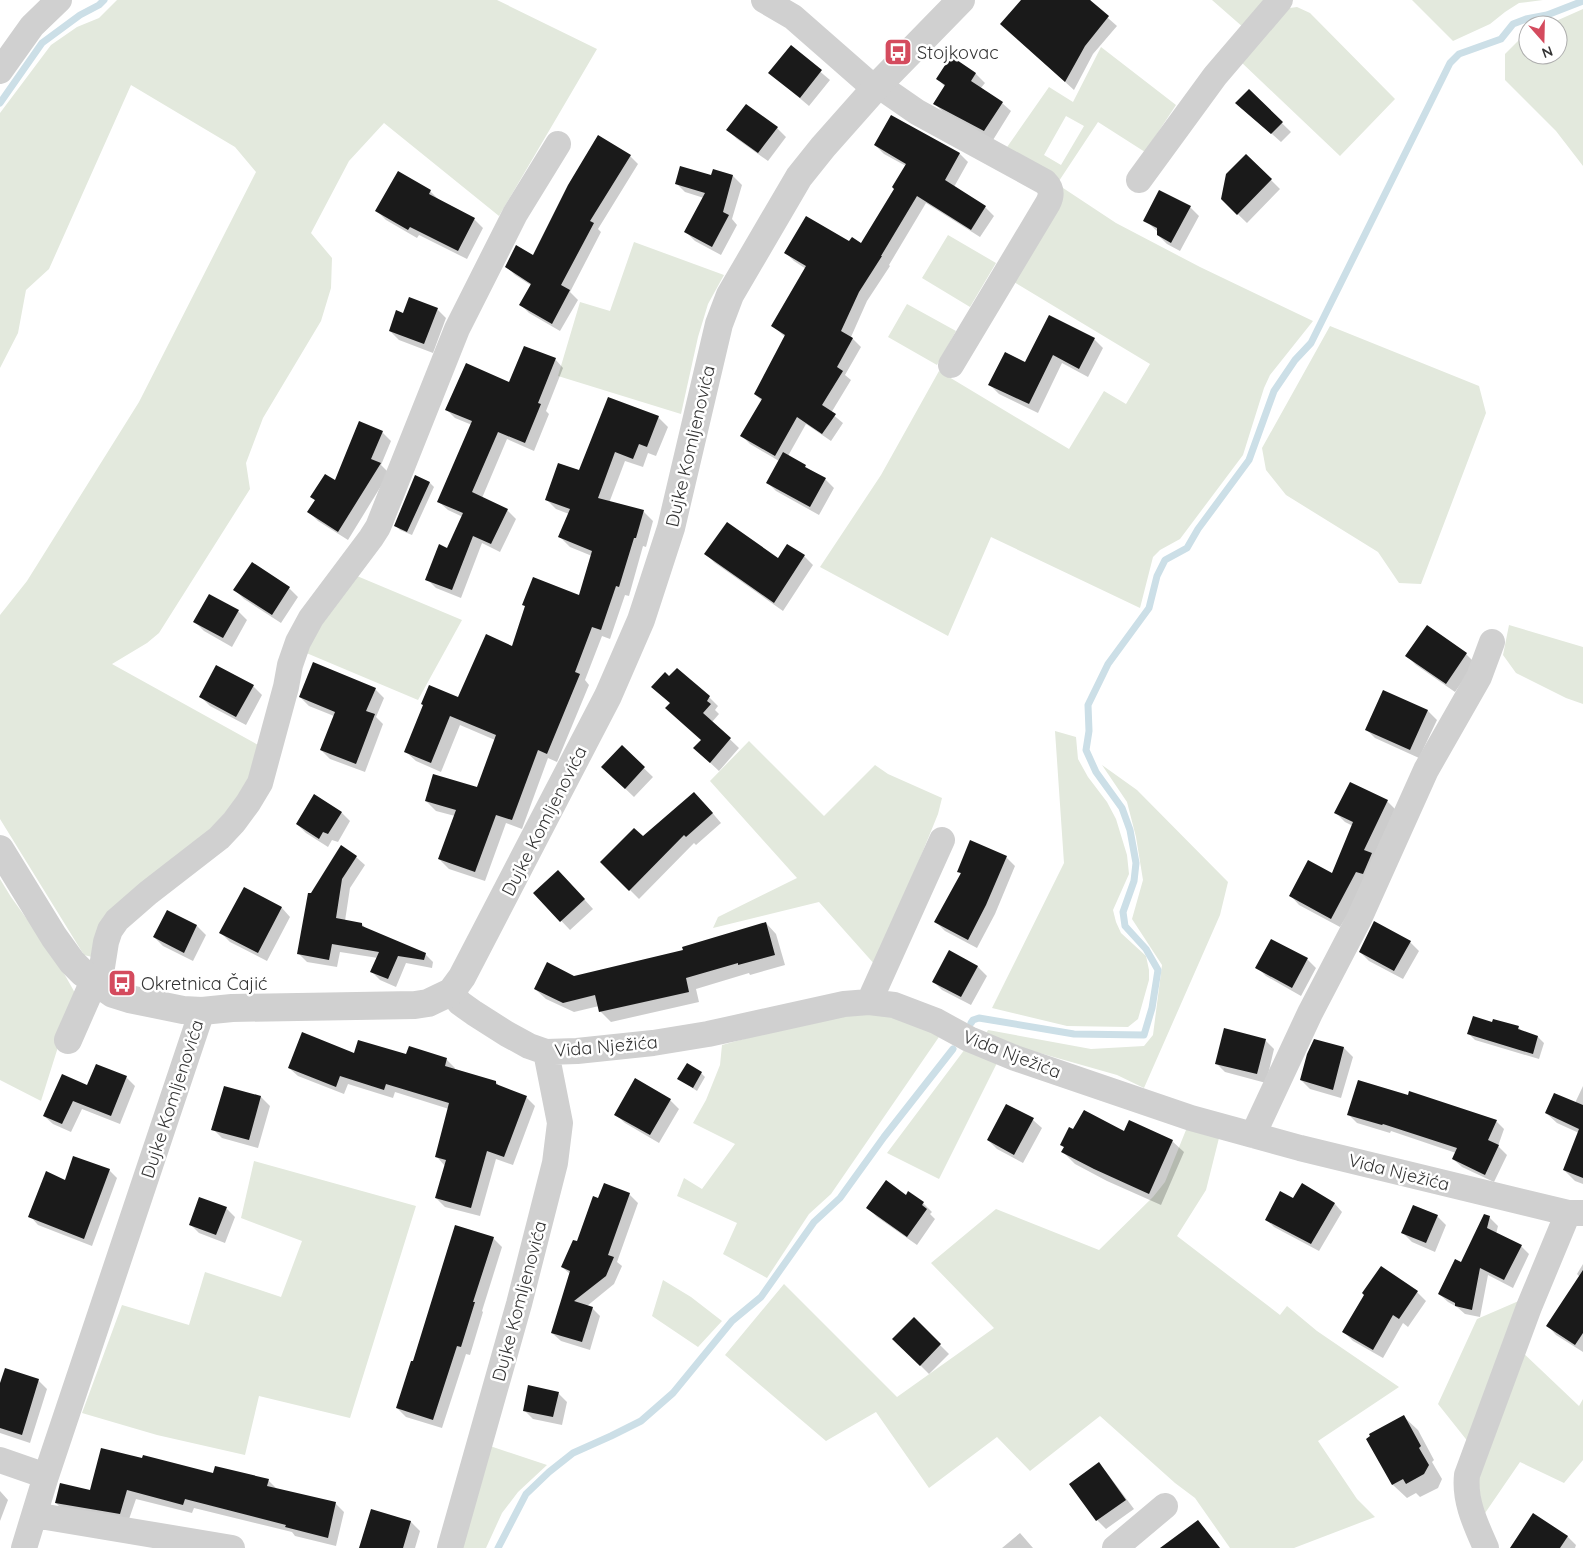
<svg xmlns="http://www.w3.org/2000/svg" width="1583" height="1548" viewBox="0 0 1583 1548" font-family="Quicksand,sans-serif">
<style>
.green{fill:#e3e9dd;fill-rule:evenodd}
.shadow{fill:#0003}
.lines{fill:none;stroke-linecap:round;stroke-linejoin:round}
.stream{stroke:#ccdfe7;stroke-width:7}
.building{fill:#1a1a1a}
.minor{stroke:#d0d0d0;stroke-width:26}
.tertiary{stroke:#d0d0d0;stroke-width:28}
.labels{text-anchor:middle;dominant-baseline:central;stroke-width:5;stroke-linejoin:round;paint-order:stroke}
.poi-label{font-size:18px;fill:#333;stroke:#fff;text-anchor:start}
.street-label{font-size:18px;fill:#333;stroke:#fff}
</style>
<rect width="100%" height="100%" fill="#fff"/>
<!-- green -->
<path class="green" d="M117,0h380l100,49 -98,167 -115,-93 -35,38 -38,72 21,25 -1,30 -10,33 -58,97 -17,45 4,26 -91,144 -12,10 -35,21 148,82 -9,31 -12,21 -147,159 -8,-2 -84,-136v-204l27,-34 112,-179 117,-230 -21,-25 -104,-62 -82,184 -23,21 -8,43 -18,35v-255l51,-68 26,-18 22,-9z
M1212,0h57l-25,28z
M1412,0h131l-24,3 -14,9 -15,12 -37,17z
M1297,7l13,6 85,86 -55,57 -100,-95 50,-53z
M1583,9v157l-27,-35 -51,-51v-26l23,-23v24h30v-30h-18l16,-4z
M1101,47l75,58 -31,47 -47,-30 -41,62 59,39 84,44 113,54 -43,54 -6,13 -21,67 -63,84 -20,11 -7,7 -13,51 -149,-71 -43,99 -128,-69 61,-92 58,-104 130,78 35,-58 22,13 24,-40 -136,-82 43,-72 -52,-60 44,-63 24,15zM1066,116l18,10 -23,39 -17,-10z
M948,235l48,28 -26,44 -48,-29z
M634,242l90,33 -16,29 -10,33 -17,77 -123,-38 22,-74 30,9z
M907,304l49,27 -19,34 -49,-28z
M1330,326l149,60 7,27 -65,171 -22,-1 -21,-31 -92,-57 -20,-25 -4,-22z
M357,576l105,44 -44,80 -114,-48 9,-21z
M1509,625l74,22v57l-17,-6 -50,-25 -13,-18z
M1055,731l21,6 2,22 10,18 19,25 9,17 11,36 2,19 -16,36 3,12 5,11 25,23 3,14v10l-11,39 -10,8 -61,-1 -75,-18 72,-145z
M749,741l75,75 51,-51 13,9 54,24 -4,16 -62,152 -57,-64 -106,26 5,-11 79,-39 -87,-97z
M1102,765l35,25 91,92 -8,33 -76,173 -27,-13 -133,-38 4,-7 103,19 53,-3 9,-11 9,-70 -30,-46 11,-39 -7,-43 -9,-35z
M0,879l11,18 46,64 18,32 -34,108 -41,-21z
M838,1013l36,1 31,5 36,15 -110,160 -22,20 -42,64 -44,-24 14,-31 -60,-27 7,-18 18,11 33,-45 -42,-21 13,-23 14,-35 2,-20z
M968,1045l31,14 -60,120 -52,-26z
M1188,1125l31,13 -13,52 -29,46 103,79 7,-9 30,25 82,56 -81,54 39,58 18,18 -81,31h-64l-35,-50 -20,-15 -75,-67 -70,55 -33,-34 -68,51 -53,-76 -50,29 -101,-86 59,-71 113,113 97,-69 -63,-65 65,-54 103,41 54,-53 12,-15z
M254,1161l162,45 -66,212 -91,-22 -14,59 -88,-20 -75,-22 40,-108 67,20 16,-53 76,25 21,-56 -61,-23z
M663,1280l28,17 31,24 -24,26 -46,-31z
M1521,1300l-52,143 -31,-39 39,-85z
M1521,1351l58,55 4,-7v61l-19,23 -44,-21 -37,54 -5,-37z
M490,1446l57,19 -29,27 -16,21 -16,35h-26z"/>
<!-- shadow -->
<path class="shadow" d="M1023,0h68l-1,2 27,24 -24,28 -19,36 -73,-66z
M791,47l39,33 -21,26 -39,-33z
M951,58l25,16 9,9 -5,6 22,14 9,8 -18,29 -50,-28 -9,-9 11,-16 -7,-8z
M1249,91l42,41 -10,10 -44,-39z
M892,117l68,37 8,8 -14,25 31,20 9,9 -14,21 -54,-34 -37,62 1,1 -23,35 -16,36 10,10 -16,28 6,5 -20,33 12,10 -12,18 -25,-17 -18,32 37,23 9,9 -15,27 -43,-24 -9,-9 12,-21 -29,-17 -8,-8 20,-35 -7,-7 30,-57 -12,-11 33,-57 -12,-8 -8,-8 63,-10 13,2 33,-56 11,-23 -22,-12 -9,-9z
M777,128l9,9 -18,24 -31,-22 -9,-9z
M1246,155l34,34 -33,34 -25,-24z
M630,156l8,8 -40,65 3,3 -31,60 8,8 -18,31 -31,-18 -8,-8 11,-19 -17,-11 -8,-8 26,-10z
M714,171l19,5 9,9 -10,34 5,6 -16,30 -26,-14 -9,-9 18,-34 -19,-6 -9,-9 36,-6z
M430,191l9,9 35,19 9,9 -16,31 -48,-24 -2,3 -31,-18 -9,-9z
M1190,207l9,9 -19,35 -13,-7 -9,-9v-3l-13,-12z
M437,309l9,9 -13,35 -34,-13 -9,-9 14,-16z
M1094,339l9,9 -15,29 -26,-14 -24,50 -39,-19 -9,-9 36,-22z
M555,359l8,9 -17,43 3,3 -15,37 -27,-12 -25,59 25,12 9,9 -16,33 -18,-9 -21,55 -25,-10 -9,-9 21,-30 15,-32 -15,-7 -9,-8 33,-77 -17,-7 -9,-9 64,-25z
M658,417l10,10 -12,29 -8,-3 -5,14 -18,-6 -16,42 34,8 10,10 -7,26 -3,-1 -14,50 -4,-1 -15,44 -8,-3 -17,44 4,5 -32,77 -9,-4 -26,71 -16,-6 -21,58 -36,-12 -10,-10 16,-43 -19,-5 -10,-10 52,-13 17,-48 -35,-15 -19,47 -25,-11 -10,-9 53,-53 54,-51 13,-41 -2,-2 56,-9 12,-40 -22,-9 -10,-10 9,-23 -13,-5 -10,-10 34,-27z
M382,432l9,9 -10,24 8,8 -41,67 -30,-19 -9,-9 7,-11 -5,-4 25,-15z
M416,477l14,6 4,4 -22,48 -12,-5 -4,-4z
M706,554l72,6 26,-4 9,9 -30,46 -68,-48z
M289,588l9,9 -17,26 -37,-24 -9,-9z
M238,611l9,9 -15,27 -28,-16 -9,-9z
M1427,626l39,28 9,9 -20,29 -39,-27 -9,-9z
M253,686l9,9 -16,30 -36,-19 -9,-9z
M653,687l56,10 9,9 -3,4 4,4 -7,8 27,26 -20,23 -15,-14 -2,-17 -31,-36z
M375,689l9,9 -8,19 7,7 -18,48 -35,-13 -9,-9 13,-34 -25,-10 -9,-9z
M1383,692l45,19 9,9 -18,38 -44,-20 -9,-9z
M622,747l31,30 -19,20 -22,-21z
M1387,801l9,9 -16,53 -40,64 -41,-22 -8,-9 41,-22 21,-48 -8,-4 -9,-9z
M703,802l18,21 -25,22 -2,-2 -55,56 -37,-37z
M342,813l8,8 -12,21 -6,-2 -4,7 -22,-14 -9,-9z
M356,857l9,8 -15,23 -5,33 17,3 5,6 58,24 8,8 -1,6 -26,-5 -10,24 -16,-7 -8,-8 6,-14 -38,-6 -3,15 -30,-5 -8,-8 13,-59z
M1006,857l9,9 -20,48 -18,34 -32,-17 -9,-9 25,-48 -3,-3z
M567,880l26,29 -23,21 -35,-37z
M245,889l37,19 8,9 -23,44 -37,-19 -9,-9z
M167,911l30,15 9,9 -13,26 -30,-15 -9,-9z
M766,923l10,11 9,31 -35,10 -1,-2 -53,16 3,13 -88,20 -11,-11 -1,-5 -25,6 -28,-13 -11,-10 150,-39z
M1410,942l9,9 -16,28 -34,-18 -9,-9z
M949,952l29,15 9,9 -16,29 -29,-15 -9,-9z
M1307,959l9,9 -15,28 -35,-20 -9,-9z
M1518,1027l5,5 15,5 6,6 -5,16 -64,-19 -6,-6z
M1265,1040l9,9 -8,34 -41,-11 -9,-9z
M1315,1041l29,7 9,9 -12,41 -31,-9 -9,-9z
M355,1054l91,5 9,9 -1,2 42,12 4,5 27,11 8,8 -22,59 -17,-6 -16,57 -35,-9 -9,-9 9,-32 -8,-9 12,-48 -54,-17 -2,6 -45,-14 -4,10 -46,-18 -9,-8z
M701,1073l4,4 -8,14 -18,-12z
M126,1077l9,9 -15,38 -38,-15 -11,23 -18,-8 -9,-8 44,-29z
M1583,1086v98l-8,-3 -11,-11 15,-37 -22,-10 -11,-10 29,-10z
M225,1087l36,10 9,9 -12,42 -36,-10 -9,-9z
M670,1100l9,9 -20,34 -34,-20 -9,-8z
M1349,1115l147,6 8,8 -6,17 9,9 -13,27 -32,-15 -9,-8 3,-6 -65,-22 -1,2 -33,-10z
M1033,1120l9,8 -19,35 -26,-14 -9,-9z
M1074,1131l51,2 47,8 12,11 -23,53 -54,-24 -32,-17 -12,-12 2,-4 -4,-4z
M109,1170l8,8 -25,68 -54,-21 -8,-9 35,-34z
M1302,1185l33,19 7,8 -23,39 -45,-24 -8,-8 28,-19z
M629,1194l9,9 -21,59 5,4 -8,18 -27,22 5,2 8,8 -10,34 -29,-9 -9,-8 18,-59 -8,-7 15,-24 22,-43z
M923,1203l9,9 -2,2 5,5 -18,26 -40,-28 -9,-9z
M226,1208l9,9 -10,26 -26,-10 -9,-9z
M1437,1216l9,9 -11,27 -23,-10 -9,-9z
M1489,1217l9,9 -2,8 25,12 8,8 -16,34 -25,-13 -8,42 -15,-3 -8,-7 -9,-5 -9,-8 22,-30z
M493,1238l9,9 -20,64 1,1 -13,43 -4,-1 -24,74 -36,-11 -9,-9 16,-45z
M1583,1264v88l-27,-17 -8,-9 32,-49 -3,-3z
M1417,1292l9,9 -18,26 -5,-4 -20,35 -30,-17 -9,-9z
M914,1319l35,35 -20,20 -35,-35z
M38,1380l9,9 -17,54 -30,-10v-46z
M558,1393l9,9 -5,23 -29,-6 -9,-9z
M1404,1417l14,13 16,30 -2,2 10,17 -4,9 -18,9 -4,-4 -9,5 -14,-13 -25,-45z
M1099,1464l8,9 27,36 -28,20 -9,-9 -26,-36z
M214,1475l54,5 10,10 57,13 9,9 -8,34 -41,-10 -3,-4 -98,-24 -2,5 -56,-14 -8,23 -63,-10 -9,-9 35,-11z
M0,1491l8,9 -8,21z
M372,1511l39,11 9,9 -5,17h-50z
M1020,1533l13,15h-31z
M1567,1536l9,9 -1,3h-55z"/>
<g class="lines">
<!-- stream -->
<path class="stream" d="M0,103l42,-60 38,-28 19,-10 5,-5
M971,1023l2,-3 6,-2 95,16 70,1 8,-27 6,-38 -12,-21 -21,-23 -2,-14 11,-31 2,-18 -6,-33 -8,-22 -26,-36 -10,-22 3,-19 -1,-26 20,-41 41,-56 8,-32 8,-16 22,-12 11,-19 51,-69 25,-69 21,-31 16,-17 139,-280 9,-9 42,-15 12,-15 13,-5 21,-4 36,-14
M498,1548l28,-54 23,-22 24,-19 38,-17 30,-15 32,-28 59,-72 29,-24 53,-75 26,-24 44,-61 69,-88"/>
</g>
<!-- building -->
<path class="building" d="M1021,0h69l19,16 -24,30 -20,36 -65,-58z
M791,45l31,25 -22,28 -32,-25z
M951,56l25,17 -5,8 32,21 -19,29 -51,-27 12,-19 -9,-6z
M1249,89l34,33 -12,12 -36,-31z
M746,104l32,23 -20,26 -32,-23z
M891,115l69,38 -15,27 41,26 -15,24 -54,-34 -36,60h1l-23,36 -18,39 12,7 -16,29 6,4 -21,34 14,9 -14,20 -25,-17 -22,39 -35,-20 22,-37 -8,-5 31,-59 -14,-9 35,-60 -22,-13 22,-37 43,25 3,-4 9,6 33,-54 -2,-2 14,-23 -32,-19z
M598,135l33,20 -41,66 4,2 -33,62 9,5 -18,34 -33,-19 12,-21 -26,-17 11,-22 17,10 35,-70z
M1246,154l26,25 -35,36 -16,-16 5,-25z
M680,166l31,9 2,-6 20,6 -10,37 6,3 -17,32 -28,-15 21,-39 -30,-9z
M398,171l33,19 -2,4 46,24 -17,33 -48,-24 -2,3 -33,-19z
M1159,190l32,16 -20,37 -14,-8v-7l-14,-7z
M409,297l29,11 -14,36 -35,-13 7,-21 7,3z
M1049,315l46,23 -16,31 -26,-14 -24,49 -41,-19 17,-33 20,10z
M524,346l32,12 -18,45 3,1 -16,39 -27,-11 -26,60 36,17 -17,35 -18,-8 -21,54 -27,-10 14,-36 8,4 16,-35 -26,-11 35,-81 -27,-11 21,-47 43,19z
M608,397l51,19 -12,31 -8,-3 -6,15 -18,-7 -17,46 46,12 -8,28h-2l-15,49 -3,-1 -15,44 -9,-3 -17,45 5,2 -33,80 -9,-4 -26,70 -16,-5 -21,57 -37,-13 18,-49 -31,-9 8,-27 44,13 19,-52 -46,-19 -19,47 -27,-11 19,-47 -2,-1 8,-19 29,12 28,-63 26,12 13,-40 -3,-1 11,-28 46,18 13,-44 -34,-14 12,-28 -25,-9 13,-37 21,7z
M359,421l24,10 -12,28 10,4 -43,69 -31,-20 8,-12 -5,-3 15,-23 10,6z
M783,452l23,13 -1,2 21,11 -16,29 -44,-24z
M415,475l15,7 -23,50 -13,-6z
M727,522l51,36 9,-14 18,11 -31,48 -70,-49z
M252,562l38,25 -18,28 -39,-25z
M209,594l30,16 -16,28 -30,-16z
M1427,625l40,28 -21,31 -41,-28z
M313,662l63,26 -10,23 9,3 -19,50 -36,-14 15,-38 -36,-15z
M216,665l38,20 -18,32 -37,-20z
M677,668l33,28 -3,5 4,3 -8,9 28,25 -21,25 -17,-15 8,-8 -36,-32 5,-5 -19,-16 14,-15 4,4z
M1383,690l45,20 -18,40 -45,-20z
M622,745l23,22 -20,22 -24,-22z
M1350,782l38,18 -24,50 8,3 -9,21 -7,-2 -25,47 -42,-23 19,-36 24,13 21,-51 -19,-9z
M694,792l19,21 -27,24 -2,-2 -55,56 -29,-29 34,-34 9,8z
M314,794l28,18 -14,22 -5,-2 -4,7 -23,-15z
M970,840l37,16 -21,49 -18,35 -34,-18 27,-49 -4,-1z
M341,845l16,11 -15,23 -6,39 26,5v3l64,27 -2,7 -26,-4 -10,23 -18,-7 9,-20 -47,-8 -3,16 -32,-6 11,-61h3z
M558,870l27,29 -25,23 -27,-29z
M244,887l38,20 -24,46 -39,-20z
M167,910l30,15 -13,28 -31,-16z
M1374,921l37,20 -17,30 -35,-19z
M766,922l9,33 -37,10v-2l-52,15 3,14 -90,20 -4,-17 -32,8 -29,-14 13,-27 27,14 109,-26 -1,-3z
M1271,939l37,19 -16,30 -37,-20z
M949,950l29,16 -17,31 -29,-15z
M1473,1016l19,6 1,-3 26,7 -1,3 20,7 -5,18 -66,-20z
M1224,1028l42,11 -9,35 -42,-10z
M302,1032l52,21 4,-13 48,14 3,-8 38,12 -2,8 51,15v3l31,12 -23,61 -17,-6 -16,57 -36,-10 11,-38 -11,-3 14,-54 -63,-19 -2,6 -44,-14 -4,11 -48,-19z
M1314,1039l30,8 -11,43 -33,-10 7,-26z
M687,1063l15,9 -9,16 -16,-9z
M96,1064l31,12 -16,40 -38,-15 -11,23 -19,-8 19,-42 25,11z
M635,1078l36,21 -21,36 -36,-20z
M1358,1080l50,15 1,-4 88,29 -9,20 11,5 -14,30 -33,-16 5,-11 -74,-24 -1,1 -35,-10z
M224,1086l37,10 -12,44 -38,-10z
M1554,1093l29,12v73l-20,-8 16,-41 -34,-16z
M1006,1104l28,14 -20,37 -27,-15z
M1084,1110l40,21 5,-11 44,20 -24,54 -55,-25 -33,-17 3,-5 -4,-2 9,-18 4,2z
M73,1156l37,13 -26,70 -56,-22 18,-46 19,9z
M886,1180l20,15 2,-4 16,11 -2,3 5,4 -20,28 -41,-29z
M604,1183l26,10 -22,62 6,2 -8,19 -32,25 19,6 -11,35 -31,-9 19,-62 -9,-4 12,-27 4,1 16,-45 5,2z
M1302,1183l33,20 -24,41 -46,-24 15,-29 13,7z
M199,1197l28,10 -11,28 -27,-10z
M1413,1205l25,10 -12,28 -25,-10z
M1484,1214l6,2 -3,12 35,17 -18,35 -24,-12 -8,42 -17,-4v-3l-17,-9 17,-35 6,3z
M455,1225l39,12 -21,65h2l-14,45 -4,-1 -24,74 -37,-12 15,-47h2z
M1381,1266l37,25 -19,28 -6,-4 -20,35 -31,-18 22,-37 -2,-2z
M1583,1270v63l-8,12 -29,-19z
M914,1317l27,27 -21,22 -28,-27z
M5,1368l34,11 -17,56 -22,-7v-45z
M528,1385l31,7 -6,25 -30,-6z
M1404,1415l17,31 -2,2 10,17 -5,9 -18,10 -3,-5 -11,6 -26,-46 4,-3 -1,-2z
M101,1448l41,10 1,-3 70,18 2,-7 54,13 -2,7 69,16 -8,36 -43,-11 1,-2 -101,-26 -2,6 -56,-15 -7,24 -65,-11 5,-20 30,7z
M1099,1462l27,38 -30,21 -27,-37z
M371,1509l40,12 -8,27h-44z
M1533,1513l35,23 -8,12h-50z
M1198,1520l22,28h-60z"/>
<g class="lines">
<!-- minor -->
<path class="minor" d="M764,0l29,17 73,64 12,4 39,27 128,70c7,7 7,13 3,21l-97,162
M0,71l32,-45 27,-26
M1139,180l76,-104 65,-76
M99,986l7,-44 4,-12 7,-10 31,-27 71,-55 15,-16 14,-19 12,-20 26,-96 4,-22 8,-23 13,-24 60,-80 7,-11 79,-198 58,-115 43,-70
M451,992l9,11 14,10 33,21 22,12 17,6 31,-1 76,-8 55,-9 136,-30 25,-2 25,3 42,16 33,18 46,19 176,60 109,30 268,65h15
M869,1002l73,-162
M1253,1135l57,-122 49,-94 67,-149 53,-93 13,-35
M0,1460l46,16
M34,1515l198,33
M24,1548l22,-72 156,-465
M450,1548l69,-244 36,-141 5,-40 -14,-71
M1115,1548l50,-42
M1486,1548c-10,-23 -22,-47 -19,-73l62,-168 39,-94"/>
<!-- tertiary -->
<path class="tertiary" d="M0,849l54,88 18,25 11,11 30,21 16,5 54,11 19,1 30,-3 183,-3 13,-2 23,-11 11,-15 146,-281 33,-76 30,-92 48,-204 11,-29 69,-118 24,-30 55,-62 83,-85
M68,1040l26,-59"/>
</g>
<!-- icons -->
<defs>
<symbol id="bus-square" viewBox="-11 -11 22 22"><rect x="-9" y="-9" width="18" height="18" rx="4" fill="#d44b5e" stroke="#fff"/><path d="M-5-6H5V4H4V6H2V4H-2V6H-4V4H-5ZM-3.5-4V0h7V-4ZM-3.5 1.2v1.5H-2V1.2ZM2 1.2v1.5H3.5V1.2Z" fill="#fff"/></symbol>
</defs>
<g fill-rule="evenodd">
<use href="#bus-square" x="882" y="36" width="32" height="32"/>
<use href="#bus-square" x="106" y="967" width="32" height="32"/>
</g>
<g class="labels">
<!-- poi labels -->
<g class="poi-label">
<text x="917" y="52">Stojkovac</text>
<text x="141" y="983">Okretnica Čajić</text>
</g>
<!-- street labels -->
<g class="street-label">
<text transform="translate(690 446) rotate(-77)">Dujke Komljenovića</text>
<text transform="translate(544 821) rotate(-63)">Dujke Komljenovića</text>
<text transform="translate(606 1046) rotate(-5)">Vida Nježića</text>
<text transform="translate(1012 1054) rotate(21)">Vida Nježića</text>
<text transform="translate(172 1099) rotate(-72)">Dujke Komljenovića</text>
<text transform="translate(1399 1172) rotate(14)">Vida Nježića</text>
<text transform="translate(519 1301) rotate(-75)">Dujke Komljenovića</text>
</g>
</g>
<!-- north arrow -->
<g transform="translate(1543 40) rotate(160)"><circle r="24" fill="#ffffff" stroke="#adadad"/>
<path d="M0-4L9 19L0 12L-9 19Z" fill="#d44b5e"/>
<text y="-8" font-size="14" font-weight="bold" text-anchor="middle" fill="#333333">N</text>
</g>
</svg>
